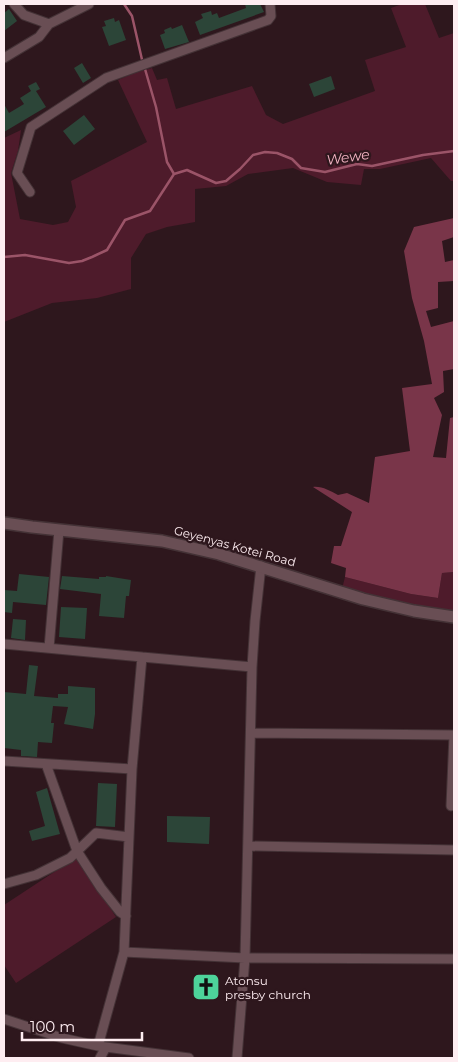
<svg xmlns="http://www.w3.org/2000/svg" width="458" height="1062" viewBox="0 0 458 1062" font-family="Montserrat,sans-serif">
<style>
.green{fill:#4e1b2b}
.forest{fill:#793549}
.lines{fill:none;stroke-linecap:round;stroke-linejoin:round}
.stream{stroke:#9b5468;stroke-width:2.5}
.building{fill:#2c4538}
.minor-casing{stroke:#443236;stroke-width:11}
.tertiary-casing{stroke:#443236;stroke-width:14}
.minor{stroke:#694e54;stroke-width:9}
.tertiary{stroke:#694e54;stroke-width:11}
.labels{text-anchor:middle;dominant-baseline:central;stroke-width:4.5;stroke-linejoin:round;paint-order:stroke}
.street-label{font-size:12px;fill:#feedf1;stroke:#2e171d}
.poi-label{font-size:12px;fill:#feedf1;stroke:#2e171d;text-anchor:start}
.water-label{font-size:14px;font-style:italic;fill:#f4b5c4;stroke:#2e171d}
</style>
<rect width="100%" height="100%" fill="#2e171d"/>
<!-- green -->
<path class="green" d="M402,4h23l14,34 15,-5v148h-3l-20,-23 -51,11h-16l-3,16 -34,-3 -34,-14 -45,6 -22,12 -31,3v33l-28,5 -21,7 -15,24v31l-34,9 -45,5 -48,19v-184l17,-8 -3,21 -7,22 9,46 33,6 15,-3 8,-15 -5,-26 76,-39 -29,-62 16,-7 18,-5 5,12 10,-2 9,31 76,-23 14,29 17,9 92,-33 -10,-31 41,-13 -15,-39z
M454,572v41l-30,-4 -82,-20 3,-12 66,17 27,4 4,-25z
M77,857l39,60 -100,66 -12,-18v-60z"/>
<!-- forest -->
<path class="forest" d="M454,218v19l-12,4 3,21 9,-2v21l-16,1v26l-12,3 5,16 23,-6v48l-11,2 1,21 -10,6 8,17 -9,42 13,1 4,-40 4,-1v155l-12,1 -4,25 -27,-4 -66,-17 1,-9 -15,-5 3,-17h7l11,-34 -39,-25c9,-1 17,4 25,8l9,-2 22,10 6,-46 35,-6 -8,-63 30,-4 -8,-43 -12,-43 -8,-47 10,-24z"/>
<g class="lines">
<!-- stream -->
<path class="stream" d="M124,4l8,12 11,48
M145,69l11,38 11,55 7,12
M4,257l21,-2 44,8 13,-2 10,-4 15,-7 18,-30 25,-9 24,-37 13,-4 29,13 10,-2 14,-12 13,-14 12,-3 12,1 15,6 9,9 24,4 32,-8 15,2 51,-11 31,-4"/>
</g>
<!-- building -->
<path class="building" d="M245,4h15l4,8 -64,23 -5,-13 8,-4 -2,-4 10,-3 1,4 5,-2 2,5 27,-10z
M9,9l8,12 -13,10v-18z
M114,18l1,4 4,-2 7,20 -17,6 -7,-19 4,-1 -2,-5z
M182,25l7,17 -24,7 -5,-14 5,-2 -1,-3 7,-3 1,2z
M82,63l9,15 -8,5 -9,-15z
M331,76l4,13 -21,8 -5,-13z
M36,82l4,7 -4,2 10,16 -42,25v-28l5,9 15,-9 -4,-6 11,-7 -3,-5z
M84,115l11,14 -21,16 -11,-14z
M19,574l30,3 -3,28 -33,-3 -1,11 -8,-1v-22l13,1z
M62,576l37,3v-2h7v-1l25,4 -2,16h-3l-2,22 -25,-2 2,-22 -41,-5z
M61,607l26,1 -2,31 -26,-2z
M13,619l13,1 -1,20 -14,-2z
M29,665l9,1 -4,30 24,2v-4h10v-8l27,2v26l-2,15 -29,-5 4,-17 -15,-1 -2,17h3l-2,20 -14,-1 -1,15 -16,-1v-6l-17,-2v-56l22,2z
M98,783l19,1 -2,43 -19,-1z
M47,788l13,46 -28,7 -3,-10 16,-5 -9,-34z
M167,816l43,1 -1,27 -42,-2z"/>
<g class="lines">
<defs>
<path id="minor" d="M14,4l10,11 25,9
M4,58l35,-21 10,-13 40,-20
M30,192l-13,-19 14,-46 75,-49 162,-58 3,-4 -1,-12
M4,644l138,13
M49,648l10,-118
M251,733l203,2
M4,761l128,8
M46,764l31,87 24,37 19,24 6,4
M451,806l3,-71
M248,846l206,4
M4,884l32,-9 34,-17 26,-25 33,4
M124,952l121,6 209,1
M4,1019l58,19 36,8 91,12
M98,1046l26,-94 8,-183 10,-112 110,10
M100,1058l6,-11
M237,1058l8,-100 7,-291 3,-46 6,-55"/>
<path id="tertiary" d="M4,523l28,4 130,14 57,13 144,45 51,12 40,6"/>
</defs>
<!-- minor casing -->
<use href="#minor" class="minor-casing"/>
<!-- tertiary casing -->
<use href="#tertiary" class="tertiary-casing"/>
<!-- minor -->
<use href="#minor" class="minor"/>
<!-- tertiary -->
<use href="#tertiary" class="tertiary"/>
</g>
<!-- icons -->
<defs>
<symbol id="church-square" viewBox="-11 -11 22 22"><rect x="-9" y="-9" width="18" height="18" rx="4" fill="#4dd39a" stroke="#2e171d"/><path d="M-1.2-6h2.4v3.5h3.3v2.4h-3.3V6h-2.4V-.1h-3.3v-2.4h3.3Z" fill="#111"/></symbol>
</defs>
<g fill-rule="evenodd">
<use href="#church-square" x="190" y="971" width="32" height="32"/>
</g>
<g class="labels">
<!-- street labels -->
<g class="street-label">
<text transform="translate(235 546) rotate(15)">Geyenyas Kotei Road</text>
</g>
<!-- poi labels -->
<g class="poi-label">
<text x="225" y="980">Atonsu<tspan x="225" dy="14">presby church</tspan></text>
</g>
<!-- water labels -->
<g class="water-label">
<text transform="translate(348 157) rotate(-8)">Wewe</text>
</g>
</g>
<!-- border -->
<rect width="458" height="1062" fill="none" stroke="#feedf1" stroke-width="10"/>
<!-- scale -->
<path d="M22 1032v8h120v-8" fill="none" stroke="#feedf1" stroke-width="2.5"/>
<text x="30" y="1032" font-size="15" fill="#feedf1" stroke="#2e171d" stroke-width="4" paint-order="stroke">100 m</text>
</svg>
